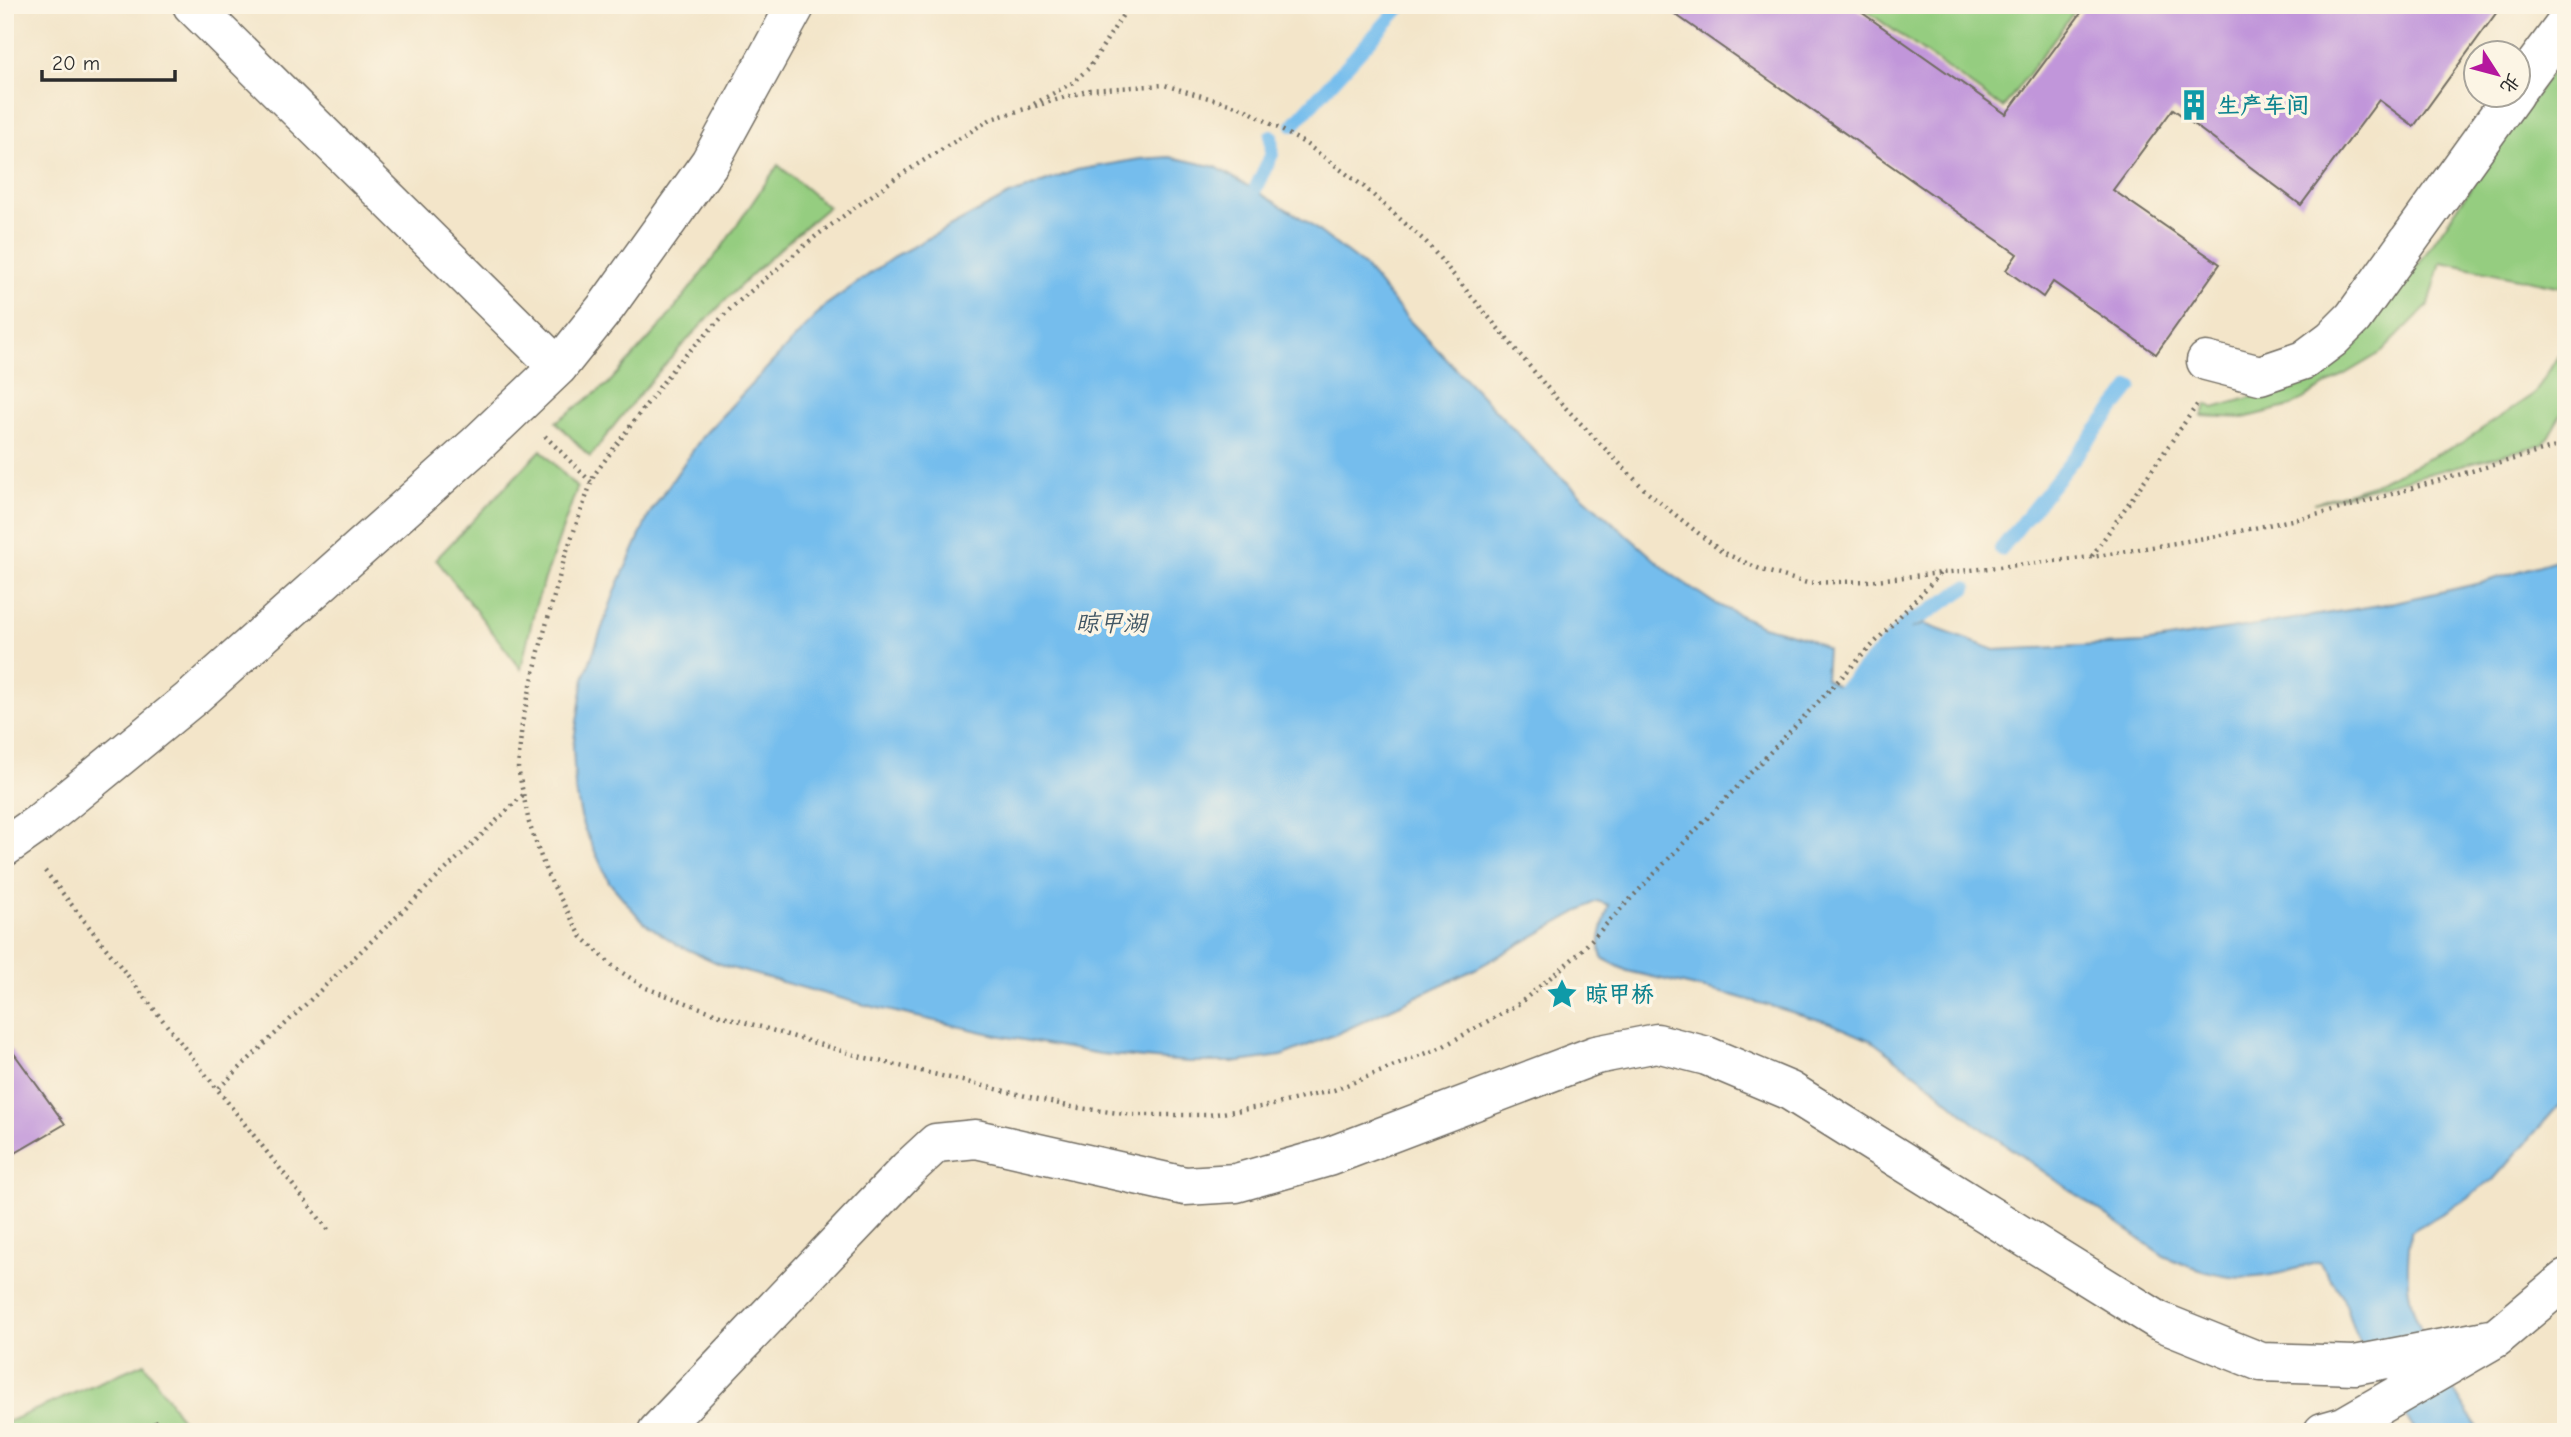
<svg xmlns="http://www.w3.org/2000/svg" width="2571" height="1437" viewBox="0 0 2571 1437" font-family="'Comic Neue','LXGW WenKai TC',sans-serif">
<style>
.green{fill:#95cd80;stroke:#607c56;stroke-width:2}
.water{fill:#74bded;stroke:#50748c;stroke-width:2}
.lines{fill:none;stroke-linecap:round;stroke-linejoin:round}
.stream{stroke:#74bded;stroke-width:14}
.building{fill:#c196da}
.minor-casing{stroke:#716c62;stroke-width:41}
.path{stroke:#716c62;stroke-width:4.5;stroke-dasharray:2 5;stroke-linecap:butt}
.minor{stroke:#fff;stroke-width:38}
.labels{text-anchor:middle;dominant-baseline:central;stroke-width:7;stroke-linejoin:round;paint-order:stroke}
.culture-label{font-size:23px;font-weight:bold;fill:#0d838f;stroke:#fcf5e5;text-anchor:start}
.water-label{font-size:24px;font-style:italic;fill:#415765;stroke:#fcf5e5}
</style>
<rect width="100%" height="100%" fill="#fcf5e5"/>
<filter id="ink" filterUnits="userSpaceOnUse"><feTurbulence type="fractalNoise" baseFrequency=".0143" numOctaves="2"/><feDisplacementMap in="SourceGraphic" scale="14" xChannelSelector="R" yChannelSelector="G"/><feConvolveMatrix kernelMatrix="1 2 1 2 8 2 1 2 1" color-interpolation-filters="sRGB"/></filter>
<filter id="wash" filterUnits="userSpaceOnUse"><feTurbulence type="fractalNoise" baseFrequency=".00686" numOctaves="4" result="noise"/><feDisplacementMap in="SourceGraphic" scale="28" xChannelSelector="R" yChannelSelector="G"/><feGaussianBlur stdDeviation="1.57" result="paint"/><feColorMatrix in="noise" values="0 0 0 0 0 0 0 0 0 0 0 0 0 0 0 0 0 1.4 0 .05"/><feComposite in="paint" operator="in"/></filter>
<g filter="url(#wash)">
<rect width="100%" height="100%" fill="#f3e5c9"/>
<!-- green -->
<path class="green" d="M1858,5h221l-76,103z
M2566,51v237l-125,-26 -12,42 -47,48 -91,54 -47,12 -42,-2 5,-12 7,4 79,-23 72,-53 50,-63z
M778,165l50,42c-89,74 -169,157 -238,250l-34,-35 52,-38 56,-62 58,-75z
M2566,333v73l-22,38 -230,59 58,-18 89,-42 74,-50 28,-45z
M541,450l36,38 -42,119 -14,62 -85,-110z
M144,1363l46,69h-185v-9z"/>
<!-- water -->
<path class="water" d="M1170,157l46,10 87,52 61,47 43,52 143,149 121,107 43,29 48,23 45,12 20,11 -2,29 22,14 57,-61 20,-7 71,26 149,-7 242,-39 95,-21 85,-26v540l-73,83 -41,28 -42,24c-1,19 -4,41 -1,60 8,45 46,101 72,140h-64l-11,-14 -51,-85 -13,-38 -23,-33c-67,21 -89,23 -155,-6l-191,-134 -45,-39 -56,-42 -42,-18 -95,-27 -108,-25 -25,-13c-6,-18 2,-36 7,-53l-12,-4 -120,67 -138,65 -58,23 -42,6h-52l-87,-8 -104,-19 -131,-30 -141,-39 -46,-21 -35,-23 -34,-40 -26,-56 -8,-39 -2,-41 11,-68 32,-89 34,-76 52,-76 124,-132 69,-49 112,-60 70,-26 63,-11z"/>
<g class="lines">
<!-- stream -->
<path class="stream" d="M1293,125l109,-120
M1247,206l25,-52 -1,-18
M2001,549l130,-162
M1832,701l77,-80 15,-6 42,-27"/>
</g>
<g id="blocks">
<!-- building -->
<path class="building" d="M1662,5h189l155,109 81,-109h415l-88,121 -35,-26 -78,105 -128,-96 -60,81 107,74 -64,90 -103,-72 -10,15 -37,-27 11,-16z
M5,1041l60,83 -60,35z
M157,1421l5,11h-30z"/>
</g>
</g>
<g filter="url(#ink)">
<use href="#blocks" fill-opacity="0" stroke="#716c62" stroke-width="2"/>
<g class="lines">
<defs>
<path id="minor" d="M192,5l366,362
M2518,88l48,-65
M2206,361l54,14 44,-15 28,-21 21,-21 161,-224
M5,847l34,-24 154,-126 282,-251 83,-79 48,-60 104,-145 86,-157
M657,1432l251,-263 28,-26 40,-4 209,47 51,-3 92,-26 268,-102 61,-12 50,13 83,35 369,230 102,41 94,3 141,-27
M2323,1432l21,-6 152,-88 70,-59"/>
</defs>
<!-- minor casing -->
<use href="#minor" class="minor-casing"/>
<!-- path -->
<path class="path" d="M1034,104l38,-21 17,-15 40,-63
M545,436l46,46
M2092,556l107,-154
M1940,574l-364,382 -56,47 -78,44 -108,43 -61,15 -64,10h-76l-61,-8 -210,-50 -145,-43 -71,-26 -31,-20 -34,-32 -34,-62 -18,-51 -11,-55 4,-45 17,-72 26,-95 29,-81 81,-109 56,-58 85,-72 81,-59 94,-58 99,-29 74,-5 79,23 63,36 57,42 64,57 129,155 92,95 74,59 40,18 45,13 60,-2 225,-24 125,-21 112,-24 237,-68
M45,871l285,361
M219,1088l304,-293"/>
<!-- minor -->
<use href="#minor" class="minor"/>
</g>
</g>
<!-- icons -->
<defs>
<symbol id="building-bare" viewBox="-9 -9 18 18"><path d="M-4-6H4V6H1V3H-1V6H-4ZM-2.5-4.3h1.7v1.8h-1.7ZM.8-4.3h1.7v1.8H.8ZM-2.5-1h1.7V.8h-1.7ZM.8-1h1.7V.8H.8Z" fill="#0f9aa8" stroke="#fcf5e5" stroke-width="2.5" paint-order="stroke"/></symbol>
<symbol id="sight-bare" viewBox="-9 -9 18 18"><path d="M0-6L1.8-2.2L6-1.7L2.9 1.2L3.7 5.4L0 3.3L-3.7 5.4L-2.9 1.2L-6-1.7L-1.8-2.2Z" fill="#0f9aa8" stroke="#fcf5e5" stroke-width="2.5" paint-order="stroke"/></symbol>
</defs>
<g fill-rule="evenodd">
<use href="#building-bare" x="2172" y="83" width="44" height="44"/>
<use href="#sight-bare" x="1540" y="972" width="44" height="44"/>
</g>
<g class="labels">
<!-- culture labels -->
<g class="culture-label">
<text x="2217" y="105">生产车间</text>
<text x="1585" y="994">晾甲桥</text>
</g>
<!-- water labels -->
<g class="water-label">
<text x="1111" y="623">晾甲湖</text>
</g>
</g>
<!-- margin -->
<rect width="2571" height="1437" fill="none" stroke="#fcf5e5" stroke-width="28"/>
<!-- north arrow -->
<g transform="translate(2497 74) rotate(126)"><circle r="33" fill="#fcf5e5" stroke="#a8a49b" stroke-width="2"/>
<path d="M0-5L12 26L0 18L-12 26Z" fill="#b5179e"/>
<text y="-10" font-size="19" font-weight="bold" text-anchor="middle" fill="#2b2b2b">北</text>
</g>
<!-- scale -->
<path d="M42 70v10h133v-10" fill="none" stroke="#2b2b2b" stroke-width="3.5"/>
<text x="52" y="70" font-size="21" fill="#2b2b2b" stroke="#fcf5e5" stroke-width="5" paint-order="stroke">20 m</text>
</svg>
